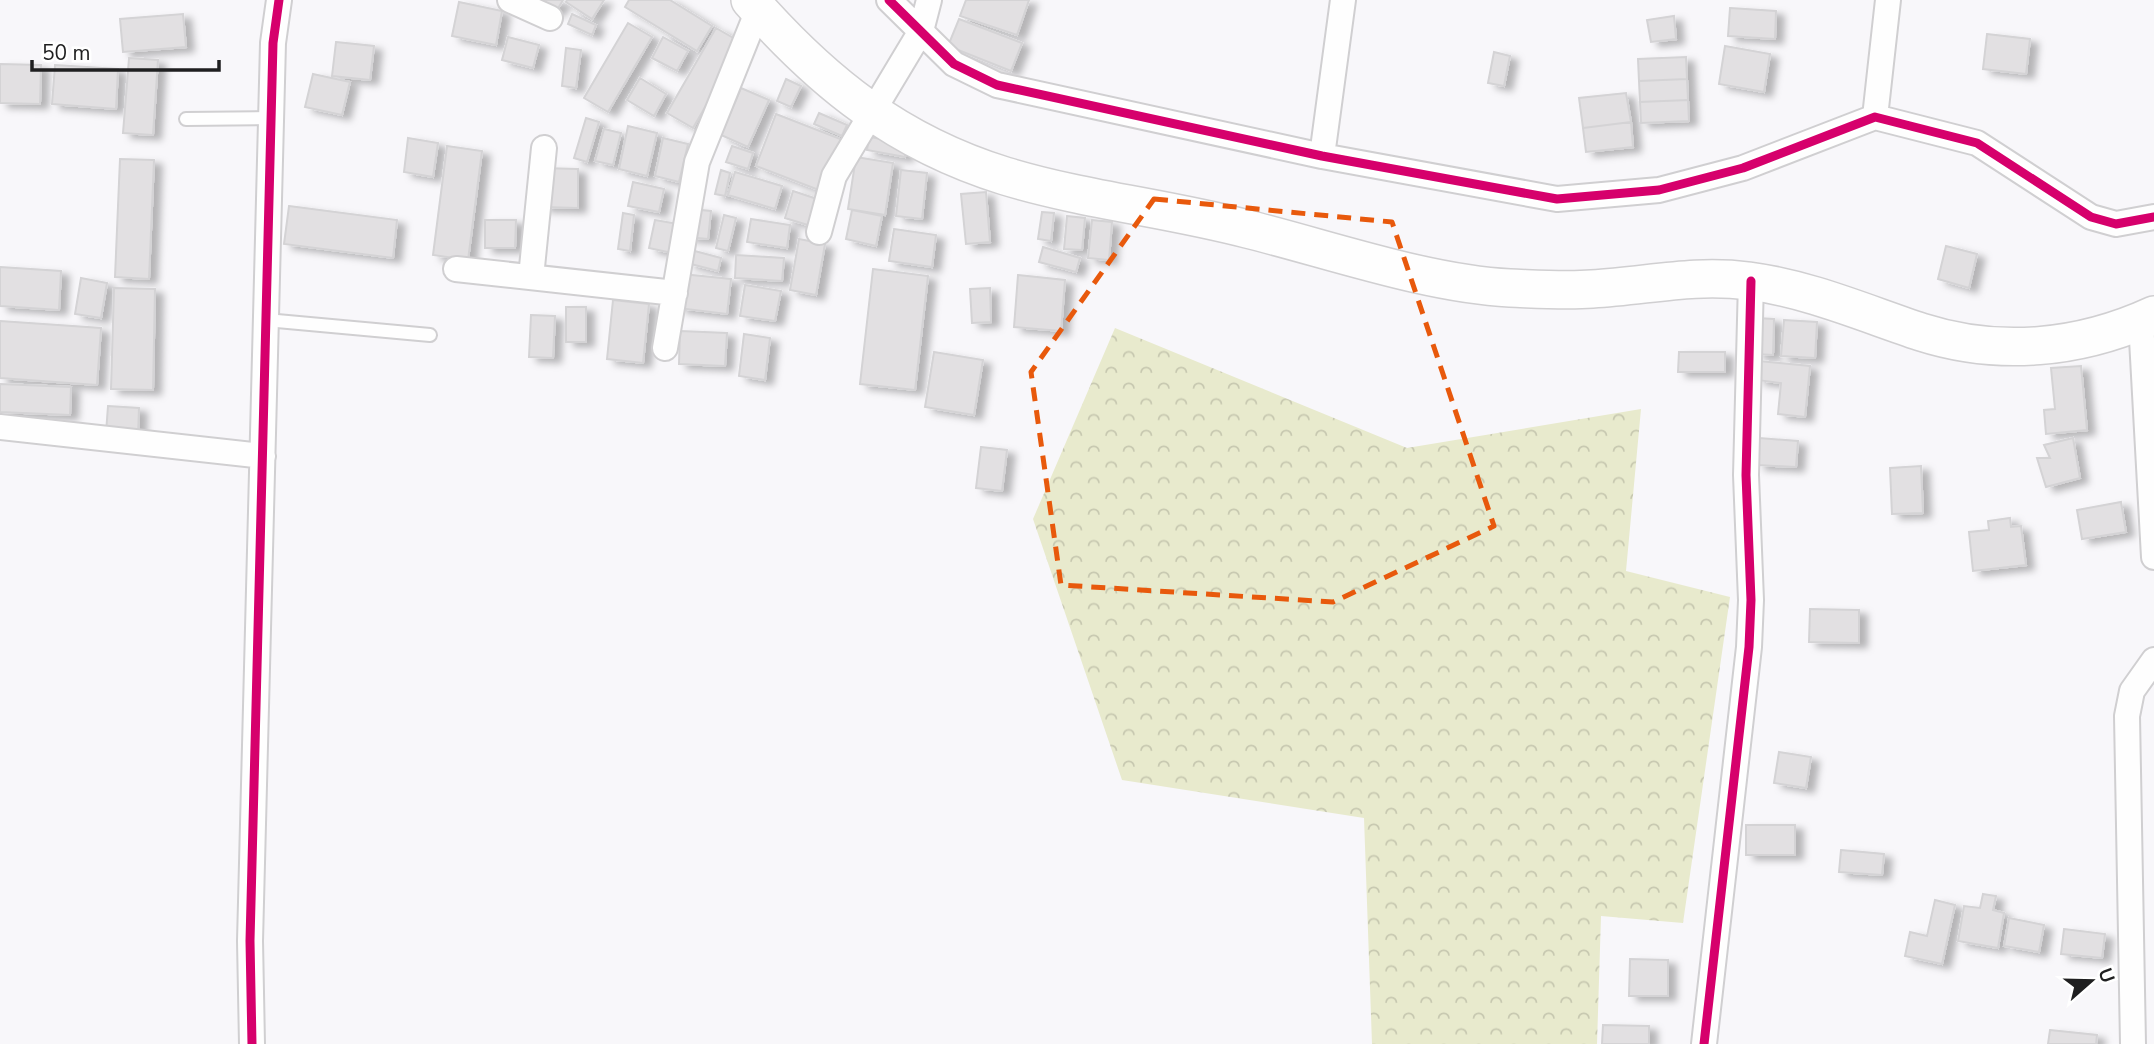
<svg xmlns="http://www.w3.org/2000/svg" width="2154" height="1044" viewBox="0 0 2154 1044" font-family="'Nunito Sans',sans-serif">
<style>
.forest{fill:url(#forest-crowns)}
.building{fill:#e2e0e2;stroke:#d4d3d5;stroke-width:2;filter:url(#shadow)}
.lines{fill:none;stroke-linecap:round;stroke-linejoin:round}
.service-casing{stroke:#d0cfd1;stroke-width:16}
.minor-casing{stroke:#d0cfd1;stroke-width:28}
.secondary-casing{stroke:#d0cfd1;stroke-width:40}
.service{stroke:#fefefe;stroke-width:12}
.minor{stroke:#fefefe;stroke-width:24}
.secondary{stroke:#fefefe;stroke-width:37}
.cycleway-casing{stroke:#fff;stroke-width:13}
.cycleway{stroke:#d6006c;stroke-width:9}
.marked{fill:none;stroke:#e8590c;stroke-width:5;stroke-dasharray:14 9;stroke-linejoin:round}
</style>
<defs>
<pattern id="forest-crowns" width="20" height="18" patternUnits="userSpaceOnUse" patternTransform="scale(1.75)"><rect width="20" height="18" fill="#e8eacd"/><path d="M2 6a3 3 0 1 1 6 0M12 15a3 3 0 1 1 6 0" fill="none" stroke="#c7c8b0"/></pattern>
<filter id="shadow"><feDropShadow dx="8" dy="4.5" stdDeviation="3.5" flood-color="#0004"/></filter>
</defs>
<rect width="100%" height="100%" fill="#f8f7fa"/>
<!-- forest -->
<path class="forest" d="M1115,328l292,120 234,-39 -15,162 104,26 -47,326 -82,-7 -4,128h-225l-8,-226 -242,-38 -89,-261z"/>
<!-- building -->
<path class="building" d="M532,0h31l-7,12z
M567,0h37l-12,19 -26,-17z
M629,0h41l42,26 -15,25 -72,-44z
M966,0h63l-12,35 -57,-19z
M459,2l43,9 -6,34 -44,-9z
M1730,8l46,3 -1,28 -47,-3z
M183,14l3,33 -63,5 -3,-33z
M572,14l24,11 -4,10 -24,-11z
M1674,16l2,23 -25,3 -4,-22z
M959,19l63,24 -11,28 -63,-25z
M628,23l24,14 -44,75 -24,-14z
M716,28l26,15 -49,85 -26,-15z
M1987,34l43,5 -4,35 -43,-5z
M508,37l31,8 -6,23 -31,-8z
M663,37l25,14 -11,20 -25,-13z
M336,42l38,4 -4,34 -38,-4z
M1725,46l45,8 -6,38 -45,-8z
M566,48l15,2 -5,38 -14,-2z
M1494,52l16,4 -6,30 -16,-3z
M1686,57l1,22 -48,2 -1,-22z
M129,58l29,2 -5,75 -30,-2z
M0,64l41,1 -1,39 -40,-1z
M55,65l63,4 -2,40 -64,-5z
M313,74l37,8 -8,33 -37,-8z
M640,78l26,16 -12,22 -27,-16z
M786,79l15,7 -10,21 -14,-6z
M1687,79l1,21 -48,2 -1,-21z
M741,88l28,12 -21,47 -27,-12z
M1626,93l5,29 -48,6 -4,-30z
M1688,100l1,21 -48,2 -1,-21z
M819,113l28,12 -5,11 -28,-12z
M776,114l67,26 -19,52 -68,-26z
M586,118l13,4 -12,40 -13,-4z
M1631,122l2,25 -47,5 -3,-24z
M628,126l29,7 -10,43 -28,-7z
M604,129l17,4 -8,32 -18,-4z
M869,137l38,6 -2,14 -38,-7z
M408,138l30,5 -5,34 -29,-5z
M663,138l25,6 -9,38 -24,-6z
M447,146l35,5 -14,109 -35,-5z
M732,146l21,7 -5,16 -22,-7z
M856,157l37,6 -8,52 -37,-6z
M120,159l34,1 -5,119 -34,-2z
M542,168l36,1v39l-36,-1z
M721,170l9,3 -5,23 -10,-2z
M901,170l26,3 -5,46 -26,-3z
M735,172l47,14 -7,23 -47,-14z
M633,182l31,7 -5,23 -31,-6z
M793,191l27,9 -9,26 -26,-8z
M986,192l4,50 -24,2 -5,-50z
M289,206l108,14 -4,38 -109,-14z
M691,209l20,2 -3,28 -21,-2z
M852,210l30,6 -6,30 -30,-7z
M1042,212l12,1 -3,28 -13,-2z
M623,213l11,2 -4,36 -12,-2z
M724,215l12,3 -8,33 -12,-3z
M1067,216l18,2 -3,32 -18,-1z
M751,219l39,6 -3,23 -40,-6z
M485,220h31l-1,28h-30z
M655,220l23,4 -6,29 -23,-5z
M1092,220l20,2 -3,38 -21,-2z
M894,229l42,6 -4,32 -43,-6z
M799,239l26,5 -9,51 -26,-5z
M1946,246l31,8 -8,34 -31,-9z
M1043,247l37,11 -4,14 -37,-10z
M691,250l30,8 -3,13 -31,-8z
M736,255l48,3 -2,23 -47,-3z
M0,267l61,4 -2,39 -59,-4z
M873,269l55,7 -13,114 -55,-6z
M682,274l49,5 -4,35 -49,-6z
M1018,275l47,5 -4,51 -47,-4z
M81,278l26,5 -6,35 -26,-4z
M745,285l36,6 -6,30 -35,-5z
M114,288l41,1 -2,101 -42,-1z
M990,288l1,34 -19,1 -2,-34z
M613,300l36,4 -6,59 -36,-4z
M566,307h20v35h-20z
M531,315l24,1 -2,42 -24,-1z
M1757,318l17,1 -1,36 -17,-1z
M1784,320l33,2 -2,36 -34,-2z
M0,321l101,7 -4,57 -97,-7z
M680,331l47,2 -2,33 -46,-2z
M744,334l26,4 -5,42 -26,-4z
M934,352l49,8 -9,55 -49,-8z
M1679,352h46v20h-47z
M1759,361l51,5 -5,51 -27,-3 3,-31 -24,-3z
M2081,366l6,64 -41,4 -2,-24 11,-1 -4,-41z
M0,384l71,3 -1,28 -70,-3z
M108,406l31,2 -1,27 -32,-2z
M1759,438l39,3 -2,26 -39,-2z
M2073,438l7,40 -34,9 -9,-29h13l-6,-13z
M981,447l26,3 -5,41 -26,-3z
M1921,466l2,47 -31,1 -2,-46z
M2121,502l5,30 -44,7 -5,-29z
M2010,518l1,9 10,-1 5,39 -53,6 -4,-39 20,-2 -1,-9z
M1810,609l49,1v33l-50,-1z
M1779,752l32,5 -5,31 -32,-5z
M1746,825h49v30h-49z
M1841,850l43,4 -2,21 -43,-3z
M1983,894l13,2 -3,14 11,3 -6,35 -40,-7 6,-35 16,2z
M1935,900l20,5 -13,59 -37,-8 5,-24 17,4z
M2009,918l35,7 -5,27 -35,-6z
M2064,929l41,5 -3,24 -41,-4z
M1630,959l38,1v36h-39z
M1603,1025l46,1v18h-47z
M2050,1030l47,5 -1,9h-48z"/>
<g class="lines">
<defs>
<path id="service" d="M186,119l86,-1
M266,320l164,15"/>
<path id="minor" d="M510,0l40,18
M889,0l65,64 43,21 325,71 235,43 102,-9 84,-22 132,-51 102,26 114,74 25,7 38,-7
M1875,117l13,-117
M1322,156l21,-156
M819,232l15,-56 87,-145 8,-31
M456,269l219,24
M531,277l13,-129
M2141,321l13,236
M665,348l32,-186 61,-152
M0,427l263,29
M252,1044l-2,-103 23,-898 6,-43
M1704,1044l45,-397 2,-47 -5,-125 5,-194
M2133,1044l-6,-328 5,-25 22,-31"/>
<path id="secondary" d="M750,0c73,83 148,143 255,176 79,24 162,32 242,53 81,20 180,55 263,59 27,1 55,3 82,1 56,-3 99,-15 157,-8 60,8 115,32 172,51 78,25 159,17 233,-17"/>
</defs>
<!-- service casing -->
<use href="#service" class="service-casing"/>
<!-- minor casing -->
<use href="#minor" class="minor-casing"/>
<!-- secondary casing -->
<use href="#secondary" class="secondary-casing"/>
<!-- service -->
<use href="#service" class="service"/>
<!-- minor -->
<use href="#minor" class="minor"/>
<!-- secondary -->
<use href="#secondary" class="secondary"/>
<defs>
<path id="cycleway" d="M889,0l65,64 43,21 325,71 235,43 102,-9 84,-22 132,-51 102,26 114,74 25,7 38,-7
M252,1044l-2,-103 23,-898 6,-43
M1704,1044l45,-397 2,-47 -5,-125 5,-194"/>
</defs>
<!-- cycleway casing -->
<use href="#cycleway" class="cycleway-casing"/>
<!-- cycleway -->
<use href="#cycleway" class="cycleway"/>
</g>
<!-- marked area -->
<path class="marked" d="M1154,199l238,23 102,304 -161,76 -272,-17 -30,-213z"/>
<!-- north arrow -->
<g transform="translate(2091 981) rotate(70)" stroke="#ffffff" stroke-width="5" paint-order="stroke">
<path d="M0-5L12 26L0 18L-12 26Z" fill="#1f1f20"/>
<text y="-10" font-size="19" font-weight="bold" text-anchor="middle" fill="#1f1f20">U</text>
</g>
<!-- scale -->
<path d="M32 60v10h187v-10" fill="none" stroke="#1f1f20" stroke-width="3.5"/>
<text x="42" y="60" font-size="21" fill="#1f1f20" stroke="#ffffff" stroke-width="5" paint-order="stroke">50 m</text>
</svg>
